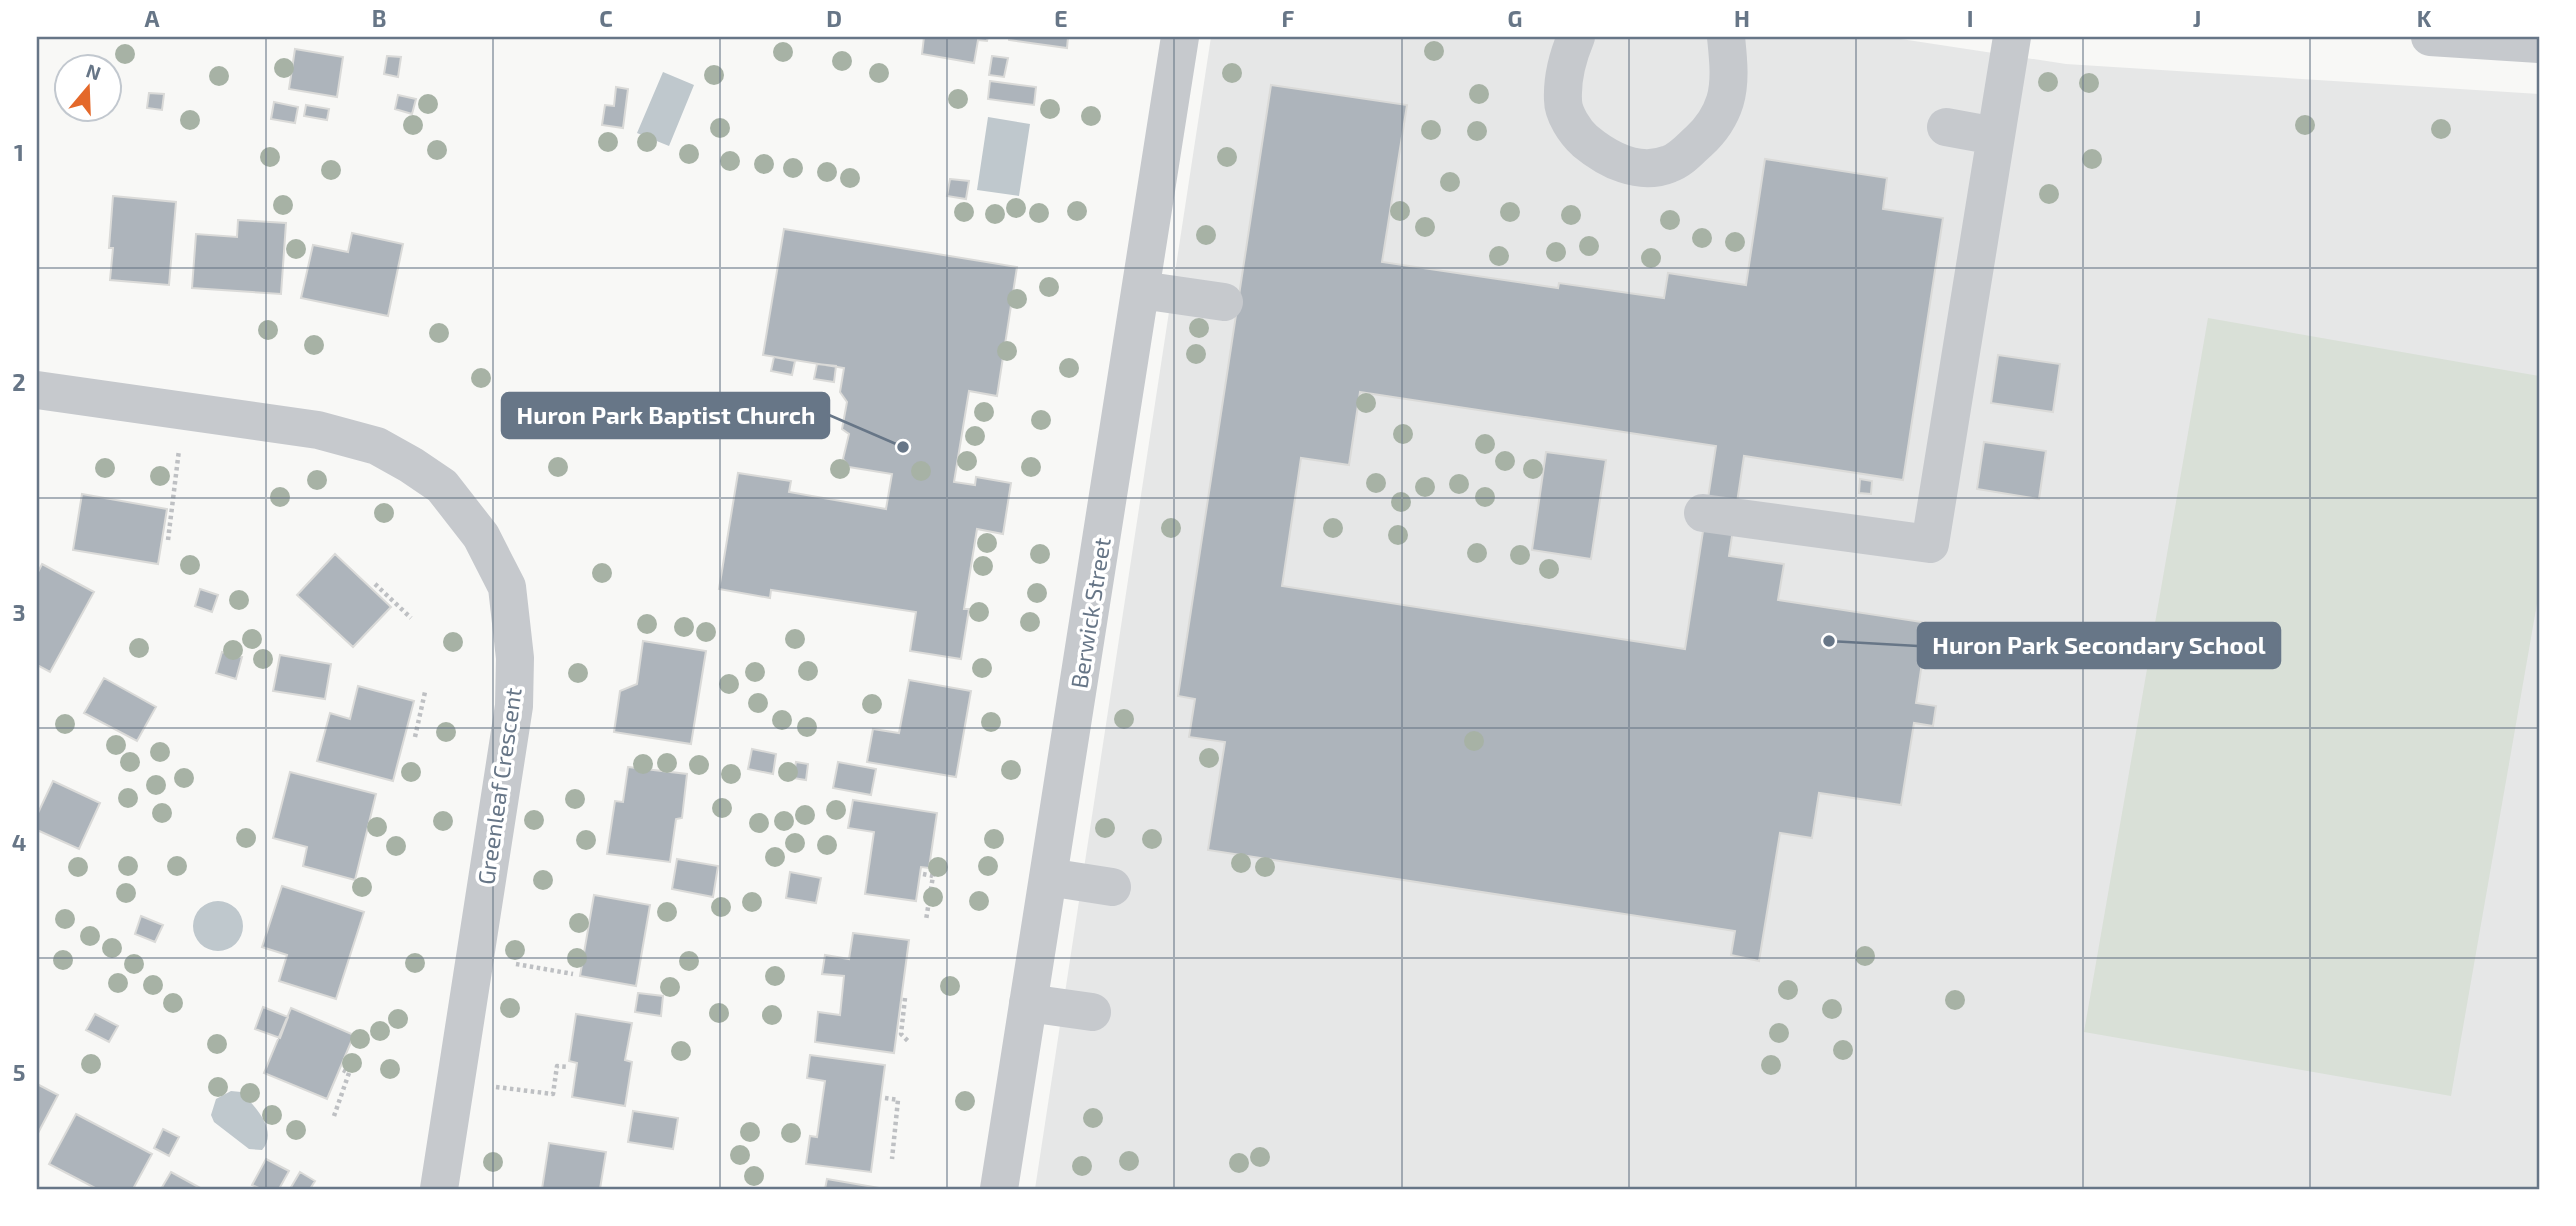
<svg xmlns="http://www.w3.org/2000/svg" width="2576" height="1226" viewBox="0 0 2576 1226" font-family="'Exo 2',sans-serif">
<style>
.built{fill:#e6e7e7}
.green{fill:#d9e0d7}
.water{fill:#bfc8cd}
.building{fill:#adb4bb;stroke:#dadad8;stroke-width:2;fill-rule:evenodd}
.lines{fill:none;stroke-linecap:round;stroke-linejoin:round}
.path{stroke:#bec0c3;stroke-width:4.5;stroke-dasharray:3.5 3.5;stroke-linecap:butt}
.minor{stroke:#c6c9cd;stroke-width:38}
.tree{fill:#a7b2a5}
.grid{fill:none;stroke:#677687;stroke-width:2;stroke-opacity:0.55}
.labels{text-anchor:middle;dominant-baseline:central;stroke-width:7;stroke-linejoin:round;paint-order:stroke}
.street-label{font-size:23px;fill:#677687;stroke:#fff}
.leader{fill:none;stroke:#677687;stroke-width:2.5}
.callout-dot{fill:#677687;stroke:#fff;stroke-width:2.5}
.callout{fill:#677687;stroke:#677687;stroke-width:2.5}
.callout-label{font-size:24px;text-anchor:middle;font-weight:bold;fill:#fff}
.neatline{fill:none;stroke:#677687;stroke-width:2.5}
.grid-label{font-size:23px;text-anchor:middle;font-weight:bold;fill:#677687}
</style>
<rect width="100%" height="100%" fill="#f8f8f6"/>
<!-- built -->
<path class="built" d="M1211,37h677l178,27 473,30v1095h-1504z"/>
<!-- green -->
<path class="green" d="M2208,318l331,58v216l-88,504 -367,-64z"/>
<!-- water -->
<path class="water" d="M663,72l31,13 -25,61 -32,-13z
M988,117l42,7 -11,72 -42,-6z
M193 926a25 25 0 1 1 50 0a25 25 0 1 1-50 0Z
M231,1091l10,1c14,14 38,39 21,58l-13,-1 -35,-27 -3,-7 5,-16z"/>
<!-- building -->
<path class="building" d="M924,37h64l-1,4 -9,-1 -4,23 -52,-9z
M1009,37h59l-1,11 -58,-8z
M295,49l48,8 -6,40 -48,-8z
M387,56l14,1 -3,20 -14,-3z
M992,56l16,2 -4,19 -15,-2z
M990,81l46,6 -2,18 -46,-6z
M1271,85l136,20 -25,157 176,26 1,-5 105,15 4,-25 78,12 19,-126 122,19 -4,31 60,9 -40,262 -159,-24 -15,100 55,8 -6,36 150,23 -12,80 20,3 -3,20 -19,-3 -13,82 -82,-12 -7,45 -32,-5 -21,128 -28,-6 4,-24 -527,-81 17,-108 -36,-5 6,-38 -17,-3zM1360,392l356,54 -31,203 -403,-63 19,-128 48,7z
M616,87l12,2 -5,39 -21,-3 3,-20 9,1z
M149,93l15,1 -2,16 -15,-2z
M398,95l18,4 -4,15 -17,-5z
M274,102l24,5 -3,16 -24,-4z
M306,105l23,4 -2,11 -23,-4z
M950,179l19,2 -3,18 -19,-3z
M113,196l63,6 -7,83 -59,-5 3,-32h-4z
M238,220l48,3 -5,71 -89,-6 4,-54 41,3z
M784,229l233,38 -20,129 -28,-5 -15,91 21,3 1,-8 35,6 -8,51 -26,-5 -13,80h5l-8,50 -51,-8 6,-39 -145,-22 -1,8 -51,-9 19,-116 53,8 -2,11 97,17 6,-35 -43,-7 -6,-8 6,-25 -7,-5 5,-27 -7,-10 4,-24 -81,-13z
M352,233l51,11 -15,72 -87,-18 12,-53 35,7z
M1998,355l62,9 -7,48 -62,-9z
M774,357l21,4 -3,14 -21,-4z
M817,364l19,2 -2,16 -20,-3z
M1984,442l62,9 -7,48 -62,-10z
M1546,452l60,8 -15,99 -59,-9z
M1860,479l12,2 -1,13 -12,-1z
M82,494l85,15 -9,55 -85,-14z
M335,554l56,53 -38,40 -56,-52z
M42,564l52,28 -44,80 -13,-7v-91z
M200,589l18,6 -6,17 -17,-6z
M643,641l63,10 -15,93 -77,-12 6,-41 17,-7z
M222,652l20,5 -6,22 -20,-6z
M280,655l51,9 -6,35 -52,-8z
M104,678l52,29 -19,34 -53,-28z
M909,680l62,11 -15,86 -89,-15 6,-33 26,4z
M358,686l56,15 -21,80 -76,-20 13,-48 20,6z
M752,749l24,5 -3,20 -25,-5z
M796,762l12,2 -2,16 -13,-2z
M838,762l38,7 -5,26 -38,-7z
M628,767l59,7 -5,44 -6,1 -6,43 -63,-8 8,-53 8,1z
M290,772l86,22 -21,86 -52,-14 4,-19 -34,-9z
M53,781l47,22 -21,46 -42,-19v-15z
M853,800l84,13 -8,55 -8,-1 -5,34 -51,-7 9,-62 -26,-4z
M677,859l41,7 -5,31 -41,-8z
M790,872l31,6 -5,25 -30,-5z
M282,886l82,26 -28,87 -57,-18 8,-26 -25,-8z
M594,895l56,10 -14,81 -56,-10z
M141,916l22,9 -8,17 -20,-8z
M853,933l56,7 -15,113 -79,-11 3,-30 22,3 4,-39 -22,-2 3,-19 24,4z
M638,993l25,3 -2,20 -26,-4z
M263,1007l25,10 -8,21 -25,-9z
M291,1008l63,27 -27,64 -63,-26z
M95,1014l23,12 -9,16 -23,-12z
M576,1014l56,9 -7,37 7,2 -7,44 -53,-9 5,-34 -8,-2z
M810,1055l75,10 -14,107 -65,-8 4,-28 7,1 8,-56 -18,-3z
M37,1084l21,11 -21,40z
M633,1111l45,7 -5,31 -45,-7z
M76,1114l76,40 -19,35h-36l-48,-25z
M163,1129l16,8 -10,19 -15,-8z
M549,1143l57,9 -6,37h-58z
M266,1159l23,12 -10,18h-18l-9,-4z
M171,1172l31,17h-41z
M300,1172l15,9 -5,8h-20z
M827,1179l58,10h-60z"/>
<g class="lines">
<!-- path -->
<path class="path" d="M168,540l11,-90
M375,584l36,34
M415,737l10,-45
M923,874l10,2 -7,44
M516,964l57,10
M905,998l-4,36 7,7
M496,1087l57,7 4,-28 12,1
M885,1098l13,2 -6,59
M334,1116l15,-43 -6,-3"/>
<!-- minor -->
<path class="minor" d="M1576,37c-8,19 -14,42 -13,63 0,14 12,32 22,41 23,19 54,35 84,23 12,-4 21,-15 30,-23 12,-11 21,-24 26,-40 6,-20 3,-44 1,-64
M2430,37l109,7
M1946,127l49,9
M1141,290l83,12
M37,390l281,40 59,16 34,19 31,21 39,50 26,51 8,71 -1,48 -75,483
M1703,513l227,31 82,-507
M1048,877l64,10
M1028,1003l64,9
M999,1189l181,-1152"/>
</g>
<!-- trees -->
<g class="tree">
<circle cx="1434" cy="51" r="10"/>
<circle cx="783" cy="52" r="10"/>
<circle cx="125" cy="54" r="10"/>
<circle cx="842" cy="61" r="10"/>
<circle cx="284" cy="68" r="10"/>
<circle cx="879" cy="73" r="10"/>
<circle cx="1232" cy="73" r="10"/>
<circle cx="714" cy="75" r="10"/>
<circle cx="219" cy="76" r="10"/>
<circle cx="2048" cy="82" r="10"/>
<circle cx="2089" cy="83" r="10"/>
<circle cx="1479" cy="94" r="10"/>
<circle cx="958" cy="99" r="10"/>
<circle cx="428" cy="104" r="10"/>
<circle cx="1050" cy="109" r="10"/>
<circle cx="1091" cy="116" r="10"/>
<circle cx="190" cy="120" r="10"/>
<circle cx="413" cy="125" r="10"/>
<circle cx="2305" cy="125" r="10"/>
<circle cx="720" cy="128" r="10"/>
<circle cx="2441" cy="129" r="10"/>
<circle cx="1431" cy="130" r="10"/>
<circle cx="1477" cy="131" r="10"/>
<circle cx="608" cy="142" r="10"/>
<circle cx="647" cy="142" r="10"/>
<circle cx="437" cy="150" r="10"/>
<circle cx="689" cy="154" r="10"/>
<circle cx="270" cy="157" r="10"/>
<circle cx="1227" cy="157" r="10"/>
<circle cx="2092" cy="159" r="10"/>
<circle cx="730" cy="161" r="10"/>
<circle cx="764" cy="164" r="10"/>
<circle cx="793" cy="168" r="10"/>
<circle cx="331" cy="170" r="10"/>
<circle cx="827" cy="172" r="10"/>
<circle cx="850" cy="178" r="10"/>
<circle cx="1450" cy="182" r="10"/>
<circle cx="2049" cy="194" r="10"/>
<circle cx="283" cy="205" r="10"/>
<circle cx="1016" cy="208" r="10"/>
<circle cx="1077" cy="211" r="10"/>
<circle cx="1400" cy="211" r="10"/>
<circle cx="964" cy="212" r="10"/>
<circle cx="1510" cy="212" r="10"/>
<circle cx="1039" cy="213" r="10"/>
<circle cx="995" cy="214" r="10"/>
<circle cx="1571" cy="215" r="10"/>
<circle cx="1670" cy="220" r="10"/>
<circle cx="1425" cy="227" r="10"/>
<circle cx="1206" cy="235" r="10"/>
<circle cx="1702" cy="238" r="10"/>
<circle cx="1735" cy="242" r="10"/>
<circle cx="1589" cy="246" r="10"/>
<circle cx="296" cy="249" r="10"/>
<circle cx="1556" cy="252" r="10"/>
<circle cx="1499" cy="256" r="10"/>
<circle cx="1651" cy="258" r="10"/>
<circle cx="1049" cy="287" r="10"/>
<circle cx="1017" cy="299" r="10"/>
<circle cx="1199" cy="328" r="10"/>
<circle cx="268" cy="330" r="10"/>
<circle cx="439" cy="333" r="10"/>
<circle cx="314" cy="345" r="10"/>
<circle cx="1007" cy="351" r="10"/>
<circle cx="1196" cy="354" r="10"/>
<circle cx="1069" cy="368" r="10"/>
<circle cx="481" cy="378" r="10"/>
<circle cx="1366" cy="403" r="10"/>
<circle cx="984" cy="412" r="10"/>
<circle cx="1041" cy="420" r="10"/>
<circle cx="1403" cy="434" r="10"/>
<circle cx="975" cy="436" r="10"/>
<circle cx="1485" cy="444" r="10"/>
<circle cx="967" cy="461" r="10"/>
<circle cx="1505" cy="461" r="10"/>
<circle cx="558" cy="467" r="10"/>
<circle cx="1031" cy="467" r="10"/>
<circle cx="105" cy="468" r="10"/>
<circle cx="840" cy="469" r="10"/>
<circle cx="1533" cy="469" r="10"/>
<circle cx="921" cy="471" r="10"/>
<circle cx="160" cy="476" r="10"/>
<circle cx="317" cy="480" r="10"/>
<circle cx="1376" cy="483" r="10"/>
<circle cx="1459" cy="484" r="10"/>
<circle cx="1425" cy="487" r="10"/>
<circle cx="280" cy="497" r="10"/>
<circle cx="1485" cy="497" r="10"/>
<circle cx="1401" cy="502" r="10"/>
<circle cx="384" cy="513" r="10"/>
<circle cx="1171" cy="528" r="10"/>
<circle cx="1333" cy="528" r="10"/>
<circle cx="1398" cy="535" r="10"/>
<circle cx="987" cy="543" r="10"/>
<circle cx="1477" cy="553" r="10"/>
<circle cx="1040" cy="554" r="10"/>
<circle cx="1520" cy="555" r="10"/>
<circle cx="190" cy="565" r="10"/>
<circle cx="983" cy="566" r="10"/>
<circle cx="1549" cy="569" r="10"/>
<circle cx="602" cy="573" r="10"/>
<circle cx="1037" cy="593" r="10"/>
<circle cx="239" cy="600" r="10"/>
<circle cx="979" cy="612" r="10"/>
<circle cx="1030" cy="622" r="10"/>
<circle cx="647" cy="624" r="10"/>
<circle cx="684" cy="627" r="10"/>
<circle cx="706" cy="632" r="10"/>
<circle cx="252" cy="639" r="10"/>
<circle cx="795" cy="639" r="10"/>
<circle cx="453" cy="642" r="10"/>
<circle cx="139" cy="648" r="10"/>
<circle cx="233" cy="650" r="10"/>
<circle cx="263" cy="659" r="10"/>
<circle cx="982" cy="668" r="10"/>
<circle cx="808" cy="671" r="10"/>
<circle cx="755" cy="672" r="10"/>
<circle cx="578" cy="673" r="10"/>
<circle cx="729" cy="684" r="10"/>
<circle cx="758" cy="703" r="10"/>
<circle cx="872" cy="704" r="10"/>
<circle cx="1124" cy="719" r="10"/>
<circle cx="782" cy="720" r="10"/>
<circle cx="991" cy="722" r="10"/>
<circle cx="65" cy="724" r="10"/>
<circle cx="807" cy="727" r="10"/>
<circle cx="446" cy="732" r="10"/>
<circle cx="1474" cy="741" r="10"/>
<circle cx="116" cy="745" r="10"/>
<circle cx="160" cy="752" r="10"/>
<circle cx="1209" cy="758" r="10"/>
<circle cx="130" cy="762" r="10"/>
<circle cx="667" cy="763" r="10"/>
<circle cx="643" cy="764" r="10"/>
<circle cx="699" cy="765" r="10"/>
<circle cx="1011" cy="770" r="10"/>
<circle cx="411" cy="772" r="10"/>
<circle cx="788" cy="772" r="10"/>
<circle cx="731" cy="774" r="10"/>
<circle cx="184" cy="778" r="10"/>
<circle cx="156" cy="785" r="10"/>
<circle cx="128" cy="798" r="10"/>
<circle cx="575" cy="799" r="10"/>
<circle cx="722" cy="808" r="10"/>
<circle cx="836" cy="810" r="10"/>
<circle cx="162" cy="813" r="10"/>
<circle cx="805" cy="815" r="10"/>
<circle cx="534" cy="820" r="10"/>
<circle cx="443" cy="821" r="10"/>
<circle cx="784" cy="821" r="10"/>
<circle cx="759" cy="823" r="10"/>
<circle cx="377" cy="827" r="10"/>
<circle cx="1105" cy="828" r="10"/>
<circle cx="246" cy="838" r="10"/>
<circle cx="994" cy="839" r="10"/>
<circle cx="1152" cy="839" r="10"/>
<circle cx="586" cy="840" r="10"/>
<circle cx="795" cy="843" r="10"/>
<circle cx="827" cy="845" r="10"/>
<circle cx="396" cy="846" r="10"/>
<circle cx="775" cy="857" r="10"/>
<circle cx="1241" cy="863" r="10"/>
<circle cx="128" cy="866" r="10"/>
<circle cx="177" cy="866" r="10"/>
<circle cx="988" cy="866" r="10"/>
<circle cx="78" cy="867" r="10"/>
<circle cx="938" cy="867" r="10"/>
<circle cx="1265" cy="867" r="10"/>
<circle cx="543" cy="880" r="10"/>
<circle cx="362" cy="887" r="10"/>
<circle cx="126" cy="893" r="10"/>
<circle cx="933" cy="897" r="10"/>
<circle cx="979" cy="901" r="10"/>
<circle cx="752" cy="902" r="10"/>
<circle cx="721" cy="907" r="10"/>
<circle cx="667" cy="912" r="10"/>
<circle cx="65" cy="919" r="10"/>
<circle cx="579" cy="923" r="10"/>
<circle cx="90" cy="936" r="10"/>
<circle cx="112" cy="948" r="10"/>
<circle cx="515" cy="950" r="10"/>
<circle cx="1865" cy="956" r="10"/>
<circle cx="577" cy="958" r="10"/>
<circle cx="63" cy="960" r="10"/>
<circle cx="689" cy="961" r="10"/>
<circle cx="415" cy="963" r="10"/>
<circle cx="134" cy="964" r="10"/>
<circle cx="775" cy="976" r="10"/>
<circle cx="118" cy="983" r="10"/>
<circle cx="153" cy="985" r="10"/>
<circle cx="950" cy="986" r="10"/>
<circle cx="670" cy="987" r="10"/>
<circle cx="1788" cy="990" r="10"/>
<circle cx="1955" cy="1000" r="10"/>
<circle cx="173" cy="1003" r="10"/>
<circle cx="510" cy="1008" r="10"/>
<circle cx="1832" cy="1009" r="10"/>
<circle cx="719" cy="1013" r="10"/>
<circle cx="772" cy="1015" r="10"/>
<circle cx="398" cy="1019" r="10"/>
<circle cx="380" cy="1031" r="10"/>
<circle cx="1779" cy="1033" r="10"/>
<circle cx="360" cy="1039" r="10"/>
<circle cx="217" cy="1044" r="10"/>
<circle cx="1843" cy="1050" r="10"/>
<circle cx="681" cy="1051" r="10"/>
<circle cx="352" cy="1063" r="10"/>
<circle cx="91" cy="1064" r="10"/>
<circle cx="1771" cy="1065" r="10"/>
<circle cx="390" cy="1069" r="10"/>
<circle cx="218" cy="1087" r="10"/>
<circle cx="250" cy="1093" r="10"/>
<circle cx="965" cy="1101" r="10"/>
<circle cx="272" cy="1115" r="10"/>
<circle cx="1093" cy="1118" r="10"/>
<circle cx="296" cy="1130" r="10"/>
<circle cx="750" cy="1132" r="10"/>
<circle cx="791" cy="1133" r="10"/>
<circle cx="740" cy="1155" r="10"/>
<circle cx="1260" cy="1157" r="10"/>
<circle cx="1129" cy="1161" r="10"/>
<circle cx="493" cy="1162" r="10"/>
<circle cx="1239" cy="1163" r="10"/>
<circle cx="1082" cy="1166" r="10"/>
<circle cx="754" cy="1176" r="10"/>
</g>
<!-- grid -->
<path class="grid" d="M266,37v1152M493,37v1152M720,37v1152M947,37v1152M1174,37v1152M1402,37v1152M1629,37v1152M1856,37v1152M2083,37v1152M2310,37v1152M37,268h2502M37,498h2502M37,728h2502M37,958h2502"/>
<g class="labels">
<!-- street labels -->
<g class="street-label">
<text transform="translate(1090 613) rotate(-81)">Berwick Street</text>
<text transform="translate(499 786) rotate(-82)">Greenleaf Crescent</text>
</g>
</g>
<!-- callouts -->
<path class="leader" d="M903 447L829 415M1829 641L1918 646"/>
<g class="callout-dot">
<circle cx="903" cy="447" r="7"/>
<circle cx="1829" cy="641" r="7"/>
</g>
<g class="callout">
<rect x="502" y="393" width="327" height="45" rx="7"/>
<rect x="1918" y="623" width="362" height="45" rx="7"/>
</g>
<g class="callout-label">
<text x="666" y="424">Huron Park Baptist Church</text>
<text x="2099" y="654">Huron Park Secondary School</text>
</g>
<!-- border -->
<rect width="2576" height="1226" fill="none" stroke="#ffffff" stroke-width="77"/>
<!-- north arrow -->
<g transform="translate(88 88) rotate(19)"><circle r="33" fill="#ffffff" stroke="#c2c8cf" stroke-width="2"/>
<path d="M0-5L12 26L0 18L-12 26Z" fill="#e4682a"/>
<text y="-10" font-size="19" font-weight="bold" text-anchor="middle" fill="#677687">N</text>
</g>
<rect x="38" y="38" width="2500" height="1150" class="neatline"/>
<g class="grid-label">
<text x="152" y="27">A</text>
<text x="379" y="27">B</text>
<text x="606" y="27">C</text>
<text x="834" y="27">D</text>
<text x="1061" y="27">E</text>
<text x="1288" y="27">F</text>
<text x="1515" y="27">G</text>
<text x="1742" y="27">H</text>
<text x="1970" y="27">I</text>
<text x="2197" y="27">J</text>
<text x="2424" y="27">K</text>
<text x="19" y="161">1</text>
<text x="19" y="391">2</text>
<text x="19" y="621">3</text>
<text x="19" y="851">4</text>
<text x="19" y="1081">5</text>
</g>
</svg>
